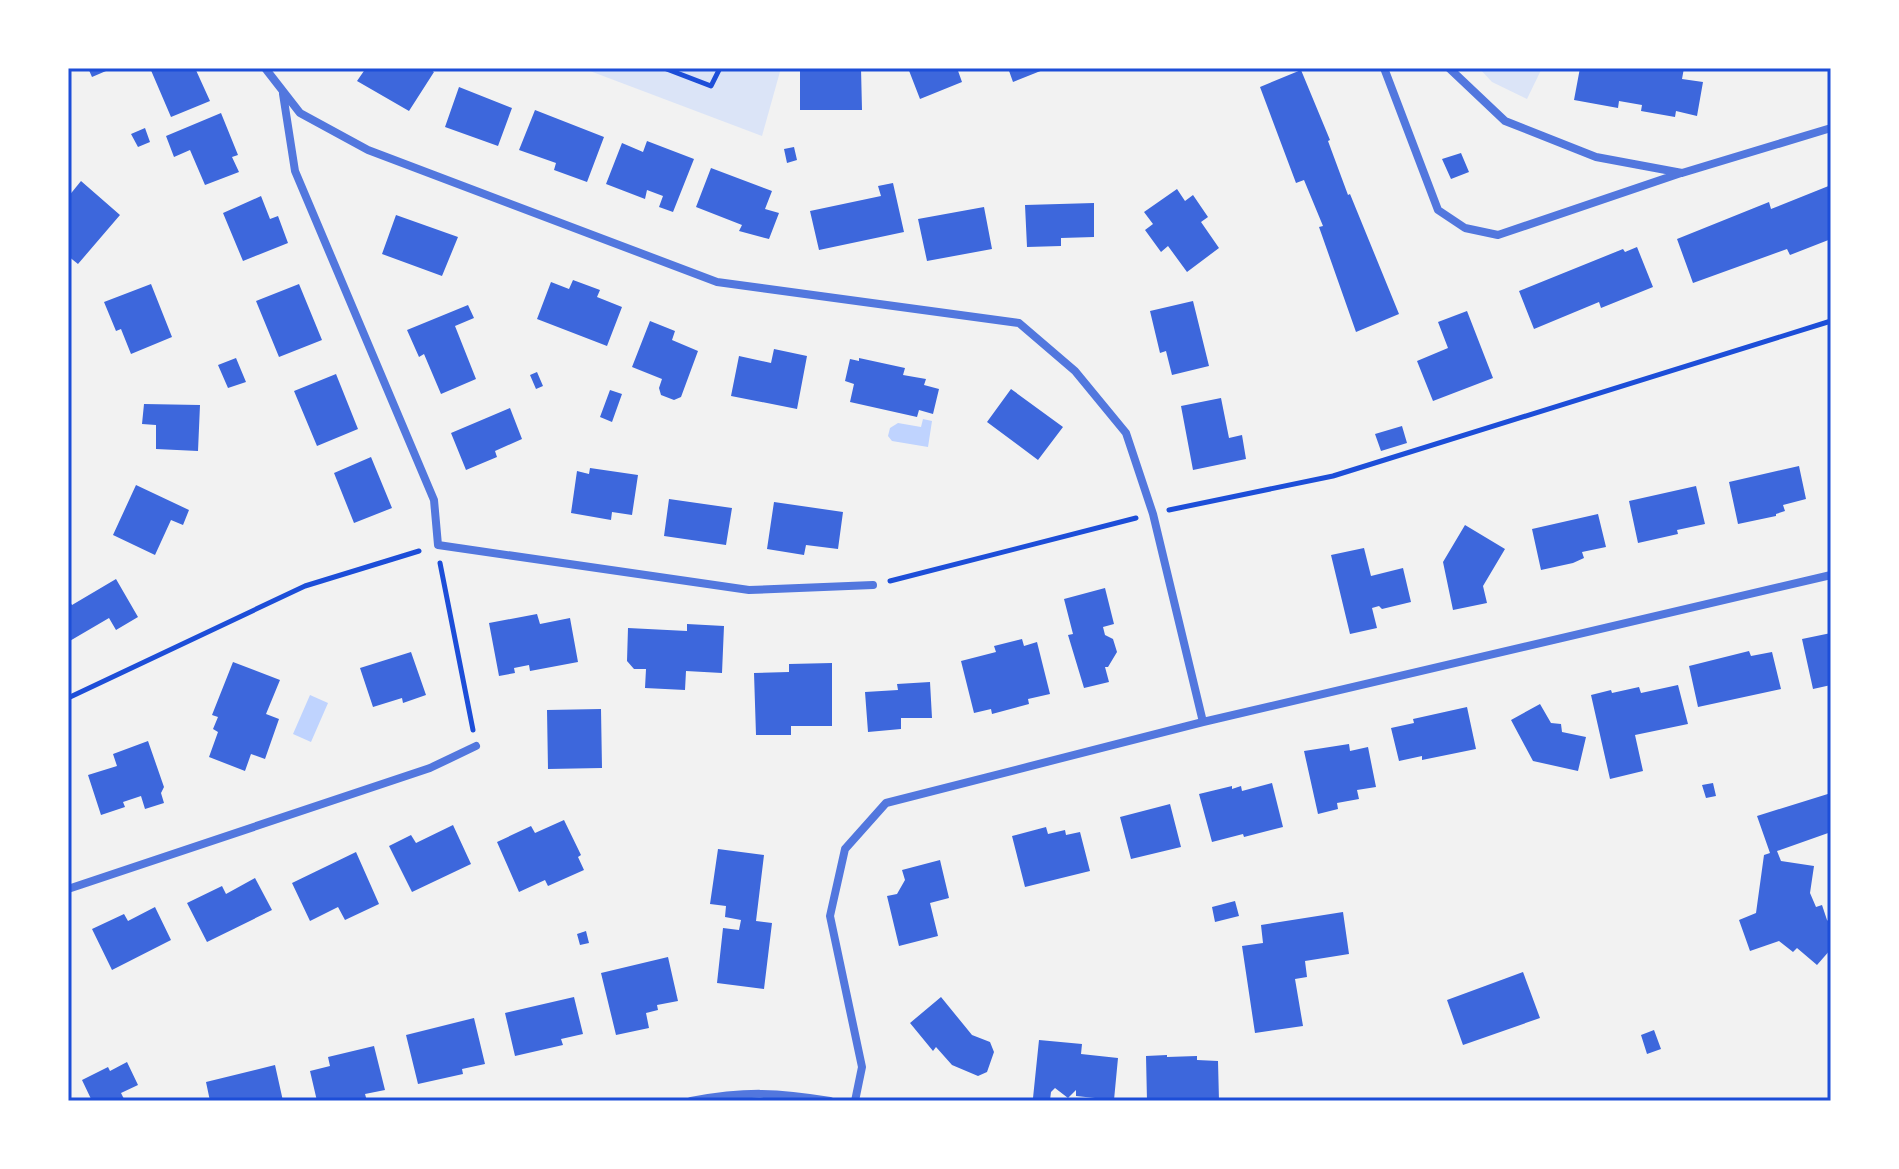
<svg xmlns="http://www.w3.org/2000/svg" width="1899" height="1169" viewBox="0 0 1899 1169" font-family="Figtree,sans-serif">
<style>
.green{fill:#dbe4f7}
.water{fill:#bfd3fe}
.building{fill:#3d67dc}
.lines{fill:none;stroke-linecap:round;stroke-linejoin:round}
.path{stroke:#1d4ed8;stroke-width:5}
.minor{stroke:#5277de;stroke-width:8}
.neatline{fill:none;stroke:#1d4ed8;stroke-width:3}
</style>
<rect width="100%" height="100%" fill="#f2f2f2"/>
<!-- green -->
<path class="green" d="M582,68h199l-19,68z
M1479,68h63l-15,31 -35,-17z"/>
<!-- water -->
<path class="water" d="M923,419l9,2 -4,26 -36,-6 -4,-5 2,-8 8,-5 23,4z
M310,695l18,8 -17,39 -18,-8z"/>
<!-- building -->
<path class="building" d="M88,68h25l-21,9z
M150,68h45l15,33 -39,16z
M366,68h62l6,4 -25,39 -52,-30z
M800,68h61l1,42h-62z
M908,68h49l5,14 -42,17z
M1008,68h40l-35,14z
M1580,68h104l-2,11 21,3 -6,34 -21,-5 -1,6 -34,-6 1,-6 -23,-4 -1,7 -44,-8z
M1301,70l29,70 -2,1 20,54 2,-1 49,120 -43,18 -37,-105 4,-1 -19,-46 -8,3 -36,-96z
M459,87l53,21 -14,38 -53,-19z
M535,110l69,27 -17,45 -33,-12 2,-7 -37,-13z
M221,113l17,42 -6,2 7,15 -34,13 -15,-35 -16,7 -8,-21z
M145,128l5,14 -12,5 -7,-13z
M647,141l47,18 -21,53 -14,-5 4,-11 -16,-6 -2,9 -39,-15 16,-41 21,9z
M794,147l3,13 -10,3 -3,-14z
M1461,153l8,19 -18,7 -9,-20z
M711,168l61,23 -7,18 14,4 -10,26 -30,-8 3,-6 -46,-18z
M81,181l39,34 -42,49 -10,-8v-59z
M893,183l11,49 -85,18 -9,-39 71,-15 -3,-10z
M1831,185v54l-41,16 -3,-6 -94,34 -16,-44 92,-37 2,7z
M1177,189l8,12 8,-6 15,22 -7,5 18,26 -32,24 -19,-26 -7,6 -16,-22 8,-6 -9,-12z
M261,196l9,23 8,-3 10,27 -45,18 -20,-48z
M1094,203v34l-33,1v8l-34,1 -2,-42z
M984,207l8,42 -65,12 -9,-42z
M396,215l62,22 -16,39 -60,-22z
M1637,247l16,40 -52,21 -2,-6 -65,27 -15,-38 104,-42 2,3z
M573,280l27,10 -3,7 25,10 -15,39 -70,-27 14,-37 18,7z
M151,284l21,53 -41,17 -10,-25 -5,2 -12,-29z
M299,284l23,56 -43,17 -23,-56z
M1193,301l16,65 -37,9 -6,-24 -6,2 -10,-42z
M468,305l6,13 -19,8 21,53 -35,15 -17,-40 -5,3 -12,-27z
M1467,311l26,67 -60,23 -16,-40 31,-13 -10,-26z
M650,321l25,10 -3,9 26,11 -17,46 -7,3 -13,-5 -2,-7 3,-9 -30,-12z
M774,349l33,7 -10,53 -66,-13 8,-40 32,7z
M236,358l10,24 -18,6 -10,-23z
M859,358l46,10 -2,7 23,4 -2,6 15,4 -6,25 -14,-4 -2,7 -67,-15 4,-18 -9,-3 5,-22 9,2z
M537,372l6,14 -7,3 -6,-14z
M336,374l22,55 -41,17 -23,-55z
M1011,389l52,38 -25,33 -51,-38z
M610,390l12,4 -10,28 -12,-5z
M1221,398l8,40 13,-3 4,24 -53,11 -12,-64z
M144,404l56,1 -2,46 -42,-2v-24l-14,-1z
M510,408l12,31 -27,12 2,6 -31,13 -15,-37z
M1402,426l5,17 -26,8 -6,-17z
M371,457l21,51 -38,15 -20,-50z
M1799,466l7,33 -23,6 2,6 -9,3v2l-38,8 -9,-42z
M590,468l48,7 -6,40 -20,-3 -1,8 -40,-7 6,-42 12,3z
M136,485l53,25 -6,15 -12,-5 -16,35 -42,-20z
M1696,486l9,38 -28,6 1,4 -40,9 -9,-42z
M669,499l63,9 -6,37 -62,-9z
M774,502l69,10 -5,37 -32,-4 -2,10 -37,-6z
M1598,514l8,33 -24,5 2,6 -11,5 -32,7 -9,-41z
M1465,525l40,24 -22,37 4,17 -34,7 -10,-48z
M1364,548l7,28 32,-8 8,34 -29,7 -3,-3 -7,2 5,20 -27,6 -19,-79z
M116,579l22,38 -22,13 -7,-12 -41,24v-43l4,6z
M1105,588l9,36 -11,3 2,8 8,4 4,13 -9,15h-3l4,15 -25,6 -16,-53 5,-1 -9,-35z
M537,614l3,10 30,-6 8,44 -48,9 -1,-6 -15,3 1,5 -16,3 -10,-53z
M687,624l37,2 -2,47 -36,-2 -1,19 -40,-2 1,-19h-12l-7,-8 1,-33 59,3z
M1831,633v52l-18,4 -11,-50z
M1022,639l2,7 13,-4 13,52 -22,5 1,5 -37,10 -1,-5 -17,4 -13,-52 35,-9 -2,-6z
M1749,651l2,5 21,-4 9,37 -83,18 -9,-41z
M411,652l15,43 -23,8 -1,-5 -29,9 -13,-39z
M233,662l47,18 -14,34 13,5 -14,40 -14,-5 -6,17 -36,-14 9,-25 -5,-3 5,-12 -6,-2z
M832,663v63h-41v9h-35l-2,-62 35,-1v-8z
M930,682l2,36h-31v11l-33,3 -3,-40 33,-2 -1,-6z
M1678,685l10,39 -53,11 8,36 -33,8 -19,-84 20,-5 1,3 27,-6 2,6z
M1540,704l11,19 10,1 1,8 24,5 -8,34 -45,-10 -22,-41z
M1467,707l9,42 -54,11v-4l-23,5 -8,-33 23,-5 -1,-4z
M601,709l1,59 -54,1 -1,-59z
M148,741l16,46 -3,6 3,10 -19,6 -4,-13 -18,6 2,5 -24,8 -13,-40 29,-9 -4,-12z
M1349,744l1,7 18,-4 8,40 -19,3 2,9 -22,4 1,6 -20,5 -14,-63z
M1272,783l11,44 -39,10 -1,-3 -31,8 -13,-48 33,-8v3l9,-3 1,5z
M1713,783l3,13 -10,2 -4,-13z
M1831,793v39l-54,19 4,10 33,5 -4,27 6,14 6,-2 5,15 4,3v26l-14,16 -20,-17 -4,4 -14,-11 -29,10 -11,-31 17,-7 8,-58 6,-2 -13,-37z
M1170,804l11,43 -50,12 -11,-42z
M564,820l17,35 -3,2 6,13 -36,16 -3,-6 -26,12 -22,-50 34,-16 4,7z
M453,825l18,39 -59,28 -23,-46 22,-11 5,8z
M1046,827l2,7 17,-4 1,5 14,-3 10,39 -65,16 -13,-51z
M718,849l46,6 -8,66 16,2 -8,66 -47,-6 6,-55 16,2 2,-10 -16,-3 1,-11 -16,-2z
M356,852l23,52 -34,16 -7,-13 -28,14 -18,-38z
M940,860l9,38 -19,5 8,33 -39,10 -12,-50 10,-2 8,-14 -3,-10z
M255,878l17,32 -65,32 -20,-39 35,-17 4,8z
M1235,901l4,15 -24,6 -3,-15z
M155,907l16,33 -59,30 -20,-41 32,-15 4,7z
M1343,912l6,42 -44,7 2,16 -12,2 8,47 -48,7 -13,-87 21,-3 -2,-18z
M586,931l3,12 -9,2 -3,-11z
M668,957l10,44 -21,4 1,5 -12,3 3,15 -33,7 -15,-62z
M1523,972l17,46 -77,27 -16,-45z
M574,997l9,37 -22,5 2,6 -48,11 -10,-43z
M941,997l31,38 18,7 4,10 -7,20 -9,4 -26,-11 -16,-18 -3,4 -23,-28z
M474,1018l11,46 -23,5 1,5 -45,10 -12,-49z
M1654,1030l7,19 -14,5 -6,-19z
M1039,1040l43,4 -1,10 37,4 -4,42 -38,-4v-6l-8,8 -13,-10 -4,4 -1,8 -17,-2z
M374,1046l11,44 -20,4 2,7h-50l-7,-30 20,-5 -2,-9z
M1167,1055v2l30,-1v4l21,1 1,40h-72l-1,-45z
M127,1062l11,23 -17,8 4,8h-33l-10,-21 26,-13 2,4z
M275,1065l8,36h-73l-4,-19z"/>
<g class="lines">
<!-- path -->
<path class="path" d="M664,68l47,18 9,-18
M1169,510l164,-34 498,-155
M440,563l33,167
M890,581l246,-63
M68,698l237,-112 114,-35"/>
<!-- minor -->
<path class="minor" d="M265,68l35,45 68,37 349,132 302,41 56,48 51,62 27,81 50,208
M1384,68l54,142 27,18 33,7 183,-62
M1449,68l56,53 91,36 86,16 149,-45
M283,94l12,77 139,329 4,45 311,45 124,-5
M68,889l362,-121 46,-22
M691,1101c53,-10 86,-9 139,0
M855,1101l7,-34 -32,-151 15,-67 41,-46 317,-81 628,-147"/>
</g>
<!-- border -->
<rect width="1899" height="1169" fill="none" stroke="#ffffff" stroke-width="140"/>
<rect x="70" y="70" width="1759" height="1029" class="neatline"/>
</svg>
